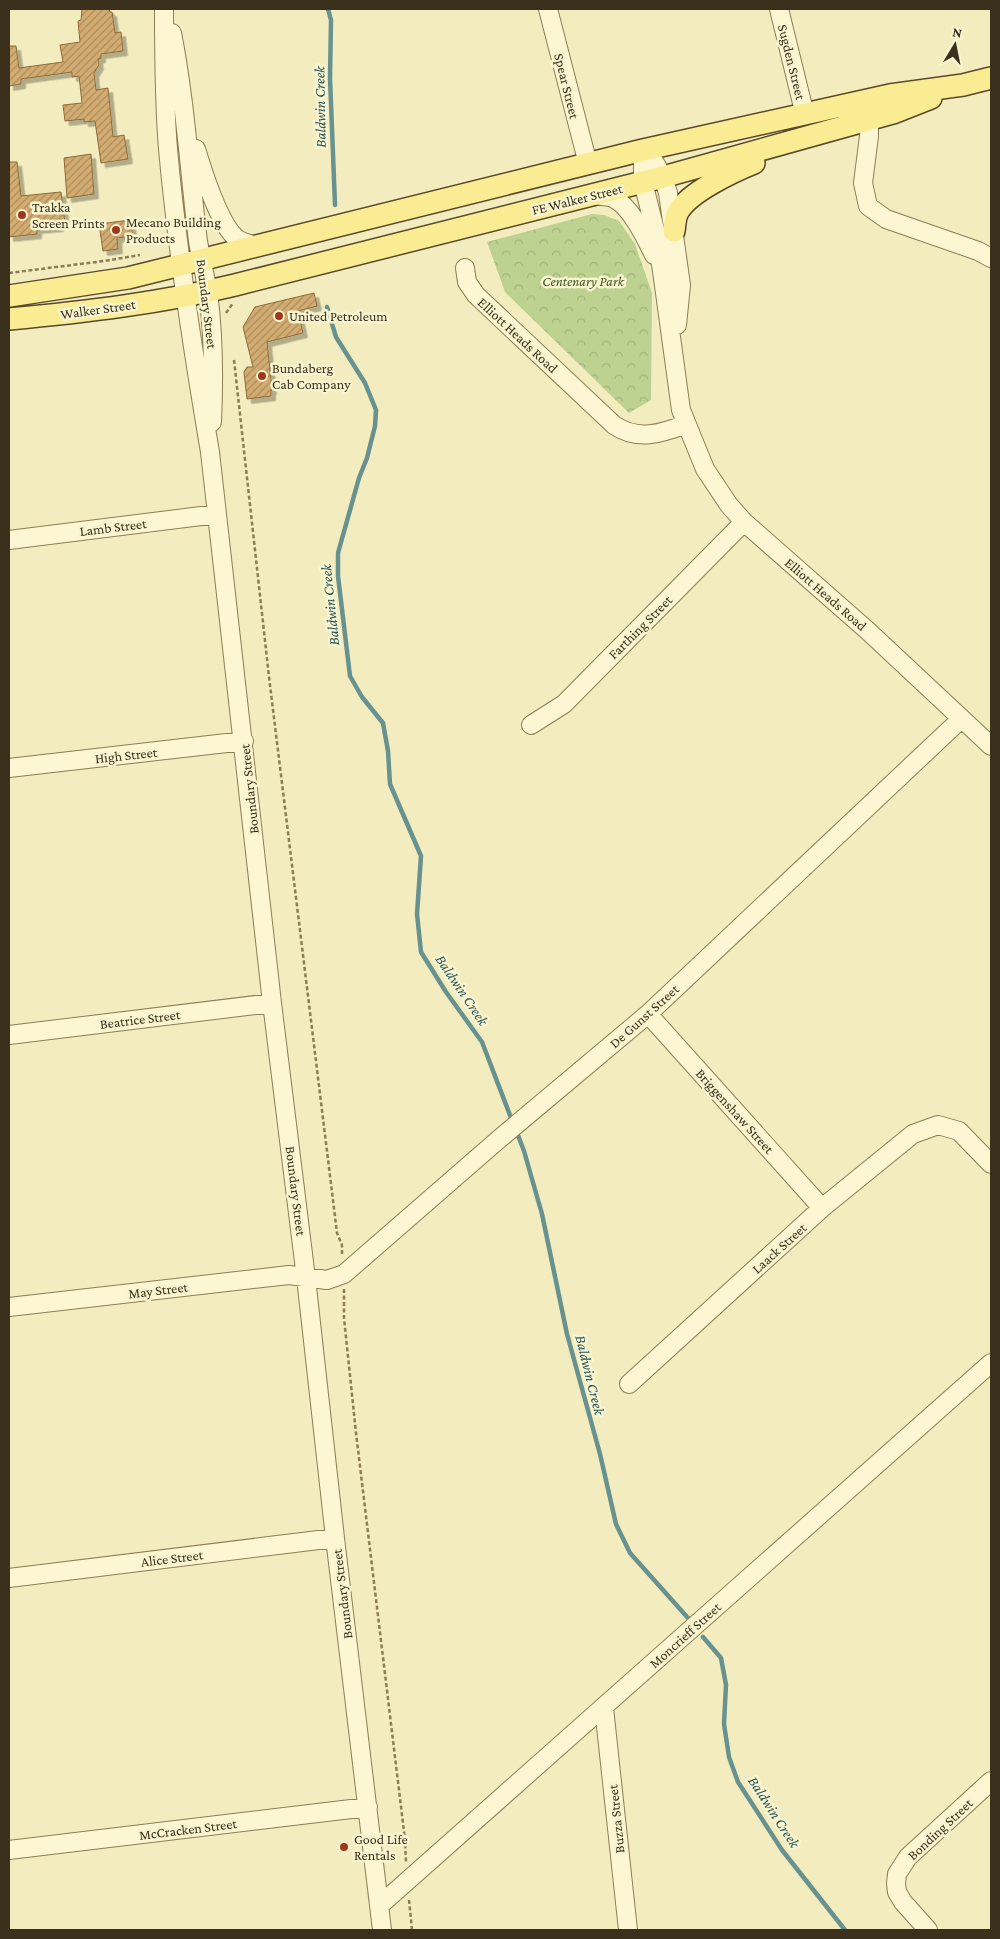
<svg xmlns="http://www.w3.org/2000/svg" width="1000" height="1939" viewBox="0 0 1000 1939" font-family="'Crimson Pro',serif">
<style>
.park{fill:url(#park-crowns)}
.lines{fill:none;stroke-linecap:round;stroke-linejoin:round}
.stream{stroke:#68928f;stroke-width:4.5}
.building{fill:url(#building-hatch);stroke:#8d6a39;filter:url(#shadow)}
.minor-casing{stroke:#8c7d55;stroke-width:20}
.major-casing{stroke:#59492a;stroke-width:24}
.path{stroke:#8c7d55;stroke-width:2.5;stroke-dasharray:4 2.5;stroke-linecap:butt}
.minor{stroke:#fcf7d2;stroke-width:18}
.major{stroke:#f9ec92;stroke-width:21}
.poi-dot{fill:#a03720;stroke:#f8f4cf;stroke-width:2}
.labels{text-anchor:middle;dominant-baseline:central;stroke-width:5;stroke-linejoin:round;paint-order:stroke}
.street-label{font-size:14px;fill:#3a301b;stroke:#f8f4cf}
.poi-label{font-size:14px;fill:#3a301b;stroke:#f8f4cf;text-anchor:start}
.park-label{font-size:14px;font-style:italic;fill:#3f5820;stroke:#f8f4cf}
.water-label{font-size:15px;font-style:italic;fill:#29555b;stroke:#f8f4cf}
</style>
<defs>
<pattern id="park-crowns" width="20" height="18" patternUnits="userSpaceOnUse" patternTransform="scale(1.25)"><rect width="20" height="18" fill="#bdd191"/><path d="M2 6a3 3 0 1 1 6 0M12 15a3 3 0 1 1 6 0" fill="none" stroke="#a3b47c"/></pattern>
<pattern id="building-hatch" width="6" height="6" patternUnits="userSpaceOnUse" patternTransform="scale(1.25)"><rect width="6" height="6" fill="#d3ac71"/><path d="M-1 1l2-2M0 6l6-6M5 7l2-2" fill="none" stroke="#ac8c5c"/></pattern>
<filter id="shadow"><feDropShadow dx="4.5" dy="4.5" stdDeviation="0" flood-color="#0004"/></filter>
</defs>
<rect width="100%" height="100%" fill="#f2ecbe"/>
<!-- park -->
<path class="park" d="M592,214l12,1 15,6 16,23 17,49 -1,107 -22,13 -124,-121 -18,-50z"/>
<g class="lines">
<!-- stream -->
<path class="stream" d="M328,9l3,11 -1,58 5,127
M327,307l9,30 29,46 11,27 -1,16 -8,32 -8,20 -21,75v23l12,100 12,21 21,26 5,28 2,33 31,72 -4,58 4,38 25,40 36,50 31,81
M516,1130l8,21 18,63 25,120 33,120 16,70 14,29 58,65
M703,1637l18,21 5,27 -2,39 5,33 9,25 44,68 63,80"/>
</g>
<!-- building -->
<path class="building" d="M82,9h27l1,3h2l3,21 6,-1 2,19 -22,3v4l-3,1 1,6 -5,8 2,17 12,-2 5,49 11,-2 4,24 -27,4 -6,-42 -11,1v-3l-19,2 -2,-16 19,-2 -3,-27 -7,1v-5l-51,7v5l-12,2v-40h7l3,22 44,-6 -3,-17 20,-3 -2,-21 3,-1z
M91,154l3,40 -27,4 -3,-40z
M9,162h8l4,34 40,-4 4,31h-6v4l-22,2v5l-28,3z
M130,220l3,16 -16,2 1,11 -15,2 -4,-27z
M314,293l3,13 -19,5 5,22 -36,9 5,48h-1v6l-24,3 -3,-27 3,-5h6l-10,-40 12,-20z"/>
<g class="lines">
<defs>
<path id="minor" d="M164,9c0,46 0,93 4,140 9,101 25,203 42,303l62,551 34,275 29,260 47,392
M548,9l40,155
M779,9l26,106
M172,33c13,66 17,133 25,200 2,20 8,40 11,60 6,43 6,85 4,129
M866,107l3,13v16l-6,47 5,23 18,13 92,32 13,7
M196,149c7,23 22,73 40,89 6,5 14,6 21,8
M647,149l16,28 5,16 13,92 -4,40
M643,150v32l15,60 23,168 24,59 24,36 15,17 124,109 123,115
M594,195c6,1 13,1 19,3 18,8 33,41 41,57
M465,268l2,14 9,13 138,130c23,16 47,9 72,-1
M9,540l208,-26
M531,725l33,-21 180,-182
M9,768l235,-27
M648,1014l174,194
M9,1035l263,-32
M9,1307l280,-32 38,5 17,-6 154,-134 150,-126 313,-295
M629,1384l193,-176 91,-74 25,-9 21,6 32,33
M9,1578l326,-40
M604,1708l24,222
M9,1850l359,-43
M379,1906l612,-543
M928,1930l-25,-28 -6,-10 -1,-8 1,-10 11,-17 83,-76"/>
<path id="major" d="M674,231c1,-6 1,-14 4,-19 11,-20 56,-41 76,-49
M9,296l119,-18 515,-128 247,-55 73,-10 28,-7
M9,319c76,-7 152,-16 226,-34l428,-108 230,-64 38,-15"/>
</defs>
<!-- minor casing -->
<use href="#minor" class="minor-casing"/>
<!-- major casing -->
<use href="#major" class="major-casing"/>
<!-- path -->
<path class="path" d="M9,273l95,-12 36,-6
M226,313l7,-10
M234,360l35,317 68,556 5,12v9
M344,1289v29l12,115 49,407 1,22
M409,1900l3,30"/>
<!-- minor -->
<use href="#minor" class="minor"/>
<!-- major -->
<use href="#major" class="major"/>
</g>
<!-- markers -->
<g class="poi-dot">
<circle cx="22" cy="215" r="5"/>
<circle cx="116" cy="230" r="5"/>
<circle cx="279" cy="316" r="5"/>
<circle cx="262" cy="376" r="5"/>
<circle cx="344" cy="1847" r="5"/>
</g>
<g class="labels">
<!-- street labels -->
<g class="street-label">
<text transform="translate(792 62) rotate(76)">Sugden Street</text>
<text transform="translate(567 86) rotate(76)">Spear Street</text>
<text transform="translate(577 199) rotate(-14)">FE Walker Street</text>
<text transform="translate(207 304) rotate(83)">Boundary Street</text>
<text transform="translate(98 309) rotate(-8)">Walker Street</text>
<text transform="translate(518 335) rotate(43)">Elliott Heads Road</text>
<text transform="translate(113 527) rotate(-7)">Lamb Street</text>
<text transform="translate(826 594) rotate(41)">Elliott Heads Road</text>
<text transform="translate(640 627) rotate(-45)">Farthing Street</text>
<text transform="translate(126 755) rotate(-6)">High Street</text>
<text transform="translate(249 789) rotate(-96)">Boundary Street</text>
<text transform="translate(644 1016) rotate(-42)">De Gunst Street</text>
<text transform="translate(140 1019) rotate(-7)">Beatrice Street</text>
<text transform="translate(735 1111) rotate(48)">Briggenshaw Street</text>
<text transform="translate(296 1191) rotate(83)">Boundary Street</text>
<text transform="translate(779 1248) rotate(-42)">Laack Street</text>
<text transform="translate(158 1290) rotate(-7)">May Street</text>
<text transform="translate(172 1558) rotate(-7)">Alice Street</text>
<text transform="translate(342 1594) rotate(-97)">Boundary Street</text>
<text transform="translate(685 1635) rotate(-42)">Moncrieff Street</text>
<text transform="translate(616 1819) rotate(-96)">Buzza Street</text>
<text transform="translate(188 1829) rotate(-7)">McCracken Street</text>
<text transform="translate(940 1829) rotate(-43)">Bonding Street</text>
</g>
<!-- poi labels -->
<g class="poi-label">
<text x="32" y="207">Trakka<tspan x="32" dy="16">Screen Prints</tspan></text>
<text x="126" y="222">Mecano Building<tspan x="126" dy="16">Products</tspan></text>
<text x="289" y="316">United Petroleum</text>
<text x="272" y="368">Bundaberg<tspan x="272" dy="16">Cab Company</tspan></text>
<text x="354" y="1839">Good Life<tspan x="354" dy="16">Rentals</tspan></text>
</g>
<!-- park labels -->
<g class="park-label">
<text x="583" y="281">Centenary Park</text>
</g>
<!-- water labels -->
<g class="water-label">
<text transform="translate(320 107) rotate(-91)">Baldwin Creek</text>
<text transform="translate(330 605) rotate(-96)">Baldwin Creek</text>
<text transform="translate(462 990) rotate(56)">Baldwin Creek</text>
<text transform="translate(590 1375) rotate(76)">Baldwin Creek</text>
<text transform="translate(774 1812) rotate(57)">Baldwin Creek</text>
</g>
</g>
<!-- border -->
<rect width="1000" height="1939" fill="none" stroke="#3a301b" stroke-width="20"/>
<!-- north arrow -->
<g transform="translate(955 45) rotate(10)" stroke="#f8f4cf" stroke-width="4" paint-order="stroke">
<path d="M0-4L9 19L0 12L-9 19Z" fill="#3a301b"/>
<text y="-8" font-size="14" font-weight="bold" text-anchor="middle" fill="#3a301b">N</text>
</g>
</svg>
